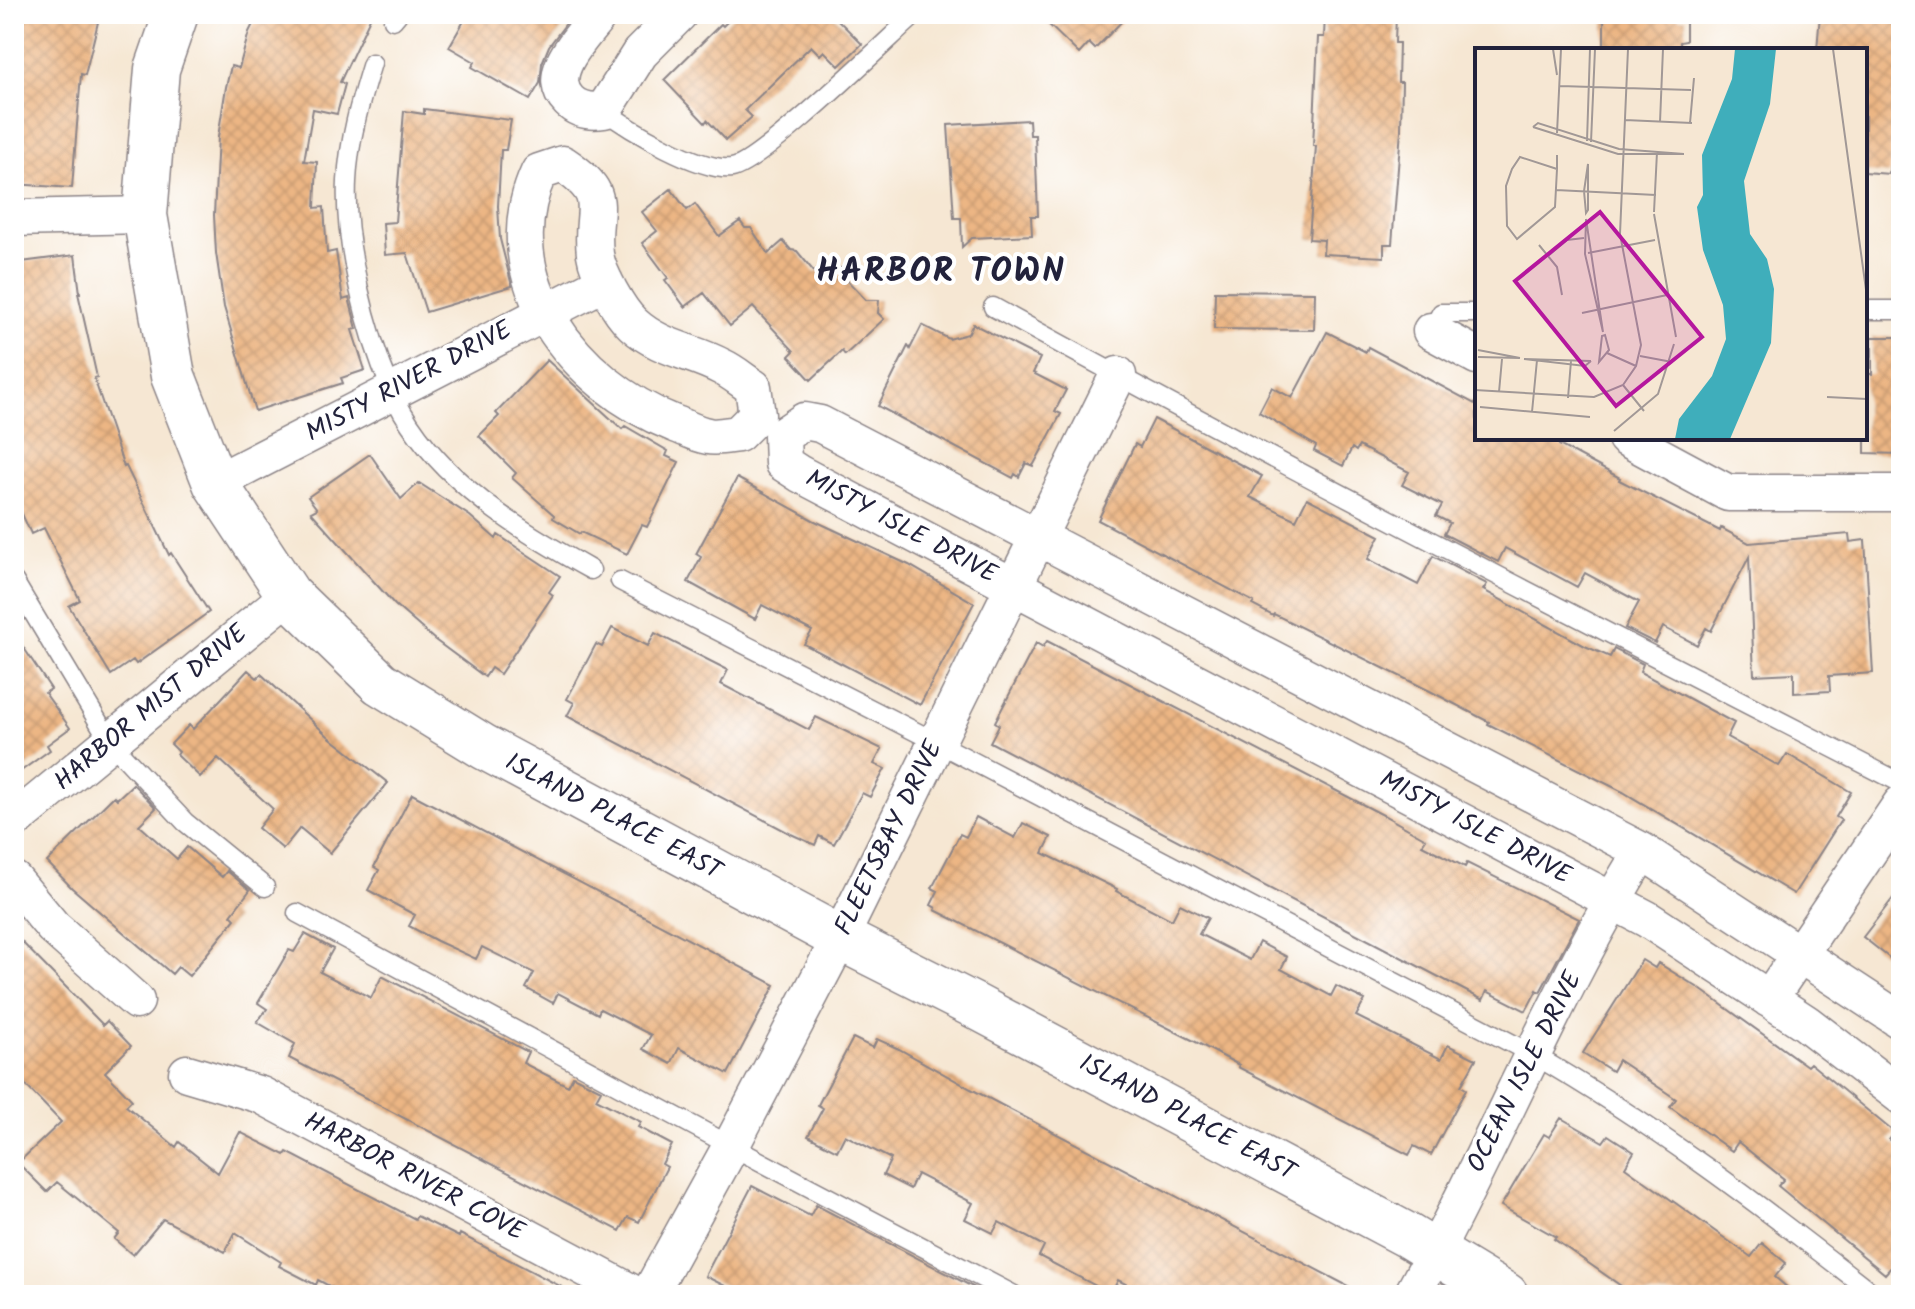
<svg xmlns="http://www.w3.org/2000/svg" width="1915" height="1309" viewBox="0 0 1915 1309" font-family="Kalam,sans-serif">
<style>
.building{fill:url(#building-cross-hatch)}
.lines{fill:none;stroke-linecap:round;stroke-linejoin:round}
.service-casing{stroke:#8c8487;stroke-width:21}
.minor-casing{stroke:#8c8487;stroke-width:39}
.tertiary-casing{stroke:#8c8487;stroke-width:47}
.service{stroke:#fff;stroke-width:18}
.minor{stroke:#fff;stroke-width:36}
.tertiary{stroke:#fff;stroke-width:44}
.labels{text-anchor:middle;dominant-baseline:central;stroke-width:8;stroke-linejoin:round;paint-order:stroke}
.street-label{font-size:26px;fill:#22223b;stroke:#fff}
.district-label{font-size:34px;font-weight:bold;letter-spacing:2px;fill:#22223b;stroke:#fff}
.inset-road{fill:none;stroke:#a19896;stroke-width:2}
.view{fill:#b5179e;fill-opacity:0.15;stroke:#b5179e;stroke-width:4}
.inset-edge{fill:none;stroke:#22223b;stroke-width:4}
</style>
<defs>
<pattern id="building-cross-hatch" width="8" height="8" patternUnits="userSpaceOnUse" patternTransform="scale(2)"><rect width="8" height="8" fill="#ecb684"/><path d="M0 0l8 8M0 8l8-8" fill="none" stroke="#ca9c73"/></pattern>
</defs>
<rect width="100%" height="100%" fill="#fff"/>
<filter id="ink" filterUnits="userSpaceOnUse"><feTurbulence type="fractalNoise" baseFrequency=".0125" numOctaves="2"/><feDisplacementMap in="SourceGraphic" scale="16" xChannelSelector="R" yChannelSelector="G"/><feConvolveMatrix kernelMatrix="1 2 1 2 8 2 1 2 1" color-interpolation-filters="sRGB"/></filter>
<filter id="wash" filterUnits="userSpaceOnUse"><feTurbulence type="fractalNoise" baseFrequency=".006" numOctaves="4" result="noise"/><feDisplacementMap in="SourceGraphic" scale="32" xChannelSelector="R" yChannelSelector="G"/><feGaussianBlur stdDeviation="1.8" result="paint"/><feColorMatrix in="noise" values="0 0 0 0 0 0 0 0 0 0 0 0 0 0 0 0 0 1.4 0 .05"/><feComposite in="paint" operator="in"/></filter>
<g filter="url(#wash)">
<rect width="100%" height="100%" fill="#f6e7d3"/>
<g id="blocks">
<!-- building -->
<path class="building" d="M14,14h86l-15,61 -4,-1 -9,114 -58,-4z
M258,14h114l-32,68 5,2 -8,30 -24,-5 -9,52 13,1 -2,46 9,-1 3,46 9,-2 7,49 6,-2 8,31 -5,1 13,40 -24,8 2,5 -88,28 -31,-104 -8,-54 -2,-38 4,-78 8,-50 5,-21 8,2 10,-36z
M468,14h105l-24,32 -7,17 -2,20 -10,17 -58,-33 3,-5 -26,-15z
M735,14h97l30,30 -23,22 -15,-15 -4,4 -9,-9 -66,64 7,7 -26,23 -19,-20 -2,3 -41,-43 57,-56 2,2z
M1038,14h91l-34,35 -6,-6 -10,11z
M1325,14h71l-1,29h4l-1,39h4l-1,48 -9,114h-8v13l-61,-3 1,-14 -15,-1 7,-93h-3l5,-109h6z
M1604,14h74v4h8v23l-6,1v8h-76z
M1820,14h81v35l-12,125 -24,-2v-122h-48z
M424,109l87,11 -5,30h-5l-3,56 2,33 12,47 -86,26 -19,-59 -22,2 -2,-32 12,-1 9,-111 20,3z
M1029,120l1,15h5l3,81h-7l1,19 -60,3 -10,9 -1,-29h-7l-6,-93z
M671,189l16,21 8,-6 24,32 21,-15 5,7h6l17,26 15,-13 8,9 6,1 18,22 14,-12 7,7h9l-1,9 22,23h13l-1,13 6,6 -39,36 -3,-4 -31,29 -22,-24 5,-5 -41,-44 -23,19 -26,-33 -19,14 -20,-27 3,-2 -26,-35 15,-12 -15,-19z
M75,255l5,38h-2l19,84 -3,1 30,89 2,-1 43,89 2,-2 38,59 -73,52 -3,-4 -22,15 -42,-69 11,-6 -36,-72 -13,6 -17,-38v-233z
M1215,291l100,1 -1,38 -100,-1z
M973,324l67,34 -7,15 33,17 -11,21 6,3 -28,52 -7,-3 -7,14 -4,-3 -2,4 -135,-72 30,-60 2,3 12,-24 27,14 19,-5z
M1327,332l39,20 2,-5 109,58v33h85l-3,7 61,33 -1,2 101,51 1,-3 28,15 100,-9 1,8 15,-2 8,133 -44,3 1,15 -36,2v-20l-40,2 -5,-118 -38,74 -5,-3 -9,17 -34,-18 -8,16 -30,-15 14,-26 -54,-29 -8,14 -72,-39 -7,14 -54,-28 6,-11 -14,-7 6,-11 -40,-20 7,-13 -50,-26 -3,5 -4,-3 -9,18 -29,-15 2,-5 -57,-34 13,-25 20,11z
M1872,337h29v117l-36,-1v-79h7z
M547,360l75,69 3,-3 43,25 -2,5 13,6 -32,65 -5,-2 -15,29 -46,-22 -1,2 -27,-16 1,-3 -42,-37 4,-5 -37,-37 20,-20 -3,-3z
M1154,419l108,57 -12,21 46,23 11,-22 73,38 -12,23 50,26 15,-29 54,28 -4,6 102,56 25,11 4,-8 29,15 -3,8 94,51 -7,14 52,29 8,-12 64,38 -15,25 5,3 -47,74 -171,-102 -135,-68 1,-2 -59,-31 -156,-77 -1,2 -21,-11 2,-3 -156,-82 37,-76 5,3z
M370,454l31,45 18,-16 51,33 26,23 2,-4 62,41 -11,16 4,3 -53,79 -9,-6 -6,9 -50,-37 -40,-35 -84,-93 6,-3 -9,-12z
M737,478l76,42 96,45 65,38 -54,102 -116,-61 8,-13 -50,-26 -7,14 -67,-37 13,-25 -5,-3z
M612,628l36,18 7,-13 73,37 -7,14 88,46 7,-13 66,32 -8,15 11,5 -15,28 -8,-4 -28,51 -15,-8 -4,9 -24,-11 -224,-118 7,-13 -7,-4 29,-55 6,3z
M14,633l37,56 -6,4 25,35 -23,17 3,5 -36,26z
M1047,641l338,175 41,23 -4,6 43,22 2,-4 112,56 -39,73 -3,-2 -11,21 -39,-20 -4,9 -493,-258 9,-17 -4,-3 41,-79 7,4z
M248,670l9,8 4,-4 67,62 60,47 -58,70 -30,-25 -17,21 -25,-21 15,-19 -55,-51 -18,19 -23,-22 2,-3 -8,-8 18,-19 4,4z
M133,784l23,24 -17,17 38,34 10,-12 35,30 5,-6 23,19 -19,25 4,4 -46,57 -11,-9 -6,7 -100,-86 -25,-26 67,-66 3,3z
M412,794l363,191 -47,89 -49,-26 -8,16 -28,-15 8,-14 -51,-26 -2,5 -40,-21 -5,10 -27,-15 8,-15 -52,-26 -6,12 -39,-18 -28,-15 6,-11 -47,-25 11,-20 -5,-3z
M976,817l39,21 8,-15 28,14 -8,16 74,36 -1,2 56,29 8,-16 28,14 -9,16 51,26 9,-18 28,15 -6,12 50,27 5,-10 29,14 -9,16 85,43 7,-14 28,14 -15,27 5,3 -35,66 -17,-9 -5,9 -171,-88 1,-2 -45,-24 -259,-131 1,-2 -5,-3 7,-14 -6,-3 28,-54 6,3z
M1901,888v79l-38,-30z
M14,934l89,91 4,-4 24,25 -26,26 27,28 -6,6 50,41 3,-5 39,31 22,-41 45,23 2,-3 128,67 2,-3 42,21 1,-3 117,61h-231l-28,-15 -2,5 -37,-19 2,-4 -46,-29 -10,19 -62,-33 -30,36 -19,-16 5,-6 -62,-51 -10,10 -29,-29 43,-41 -47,-49z
M305,934l28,15 -13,23 51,26 11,-22 146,76 -5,11 45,23 5,-10 28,14 -5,9 45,23 -3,5 34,18 -10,19 5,3 -28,55 -11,-5 -8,14 -331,-173 6,-14 -38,-22 10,-13 -9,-6 31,-53 5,2z
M1642,960l13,8 3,-5 39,24 110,79 3,-3 85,70 -6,7 12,10v106l-16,18 -107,-88 6,-7 -46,-37 -6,9 -62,-44 6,-8 -58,-39 -6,11 -29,-18z
M853,1038l20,10 4,-9 22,10 72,40 394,206h-218l-29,-15 -7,14 -72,-38 5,-10 -45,-24 -6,11 -28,-14 8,-16 -56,-29 -7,15 -27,-14 8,-16 -46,-24 -8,16 -29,-15 15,-28 -5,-3z
M1561,1118l42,24 5,-7 26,17 -9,15 126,90 11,-14 24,20 -11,14 21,18h-162l-80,-56 2,-2 -55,-31 43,-72 5,3z
M752,1186l58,30 6,-11 172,90h-245l-38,-19z"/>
</g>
</g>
<g filter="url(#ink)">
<use href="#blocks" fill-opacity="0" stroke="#8c8487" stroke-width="2"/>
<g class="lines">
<defs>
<path id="service" d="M393,20l5,-6
M372,63c-12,39 -23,77 -25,118 -3,63 19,150 44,208 13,32 39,65 64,88 40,38 88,66 136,93
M604,110c24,19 97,62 128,58 28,-4 155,-128 184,-154
M993,307c299,165 604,320 908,476
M1865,310h36
M1431,331l10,-18h36
M14,581l97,162 74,79 80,65
M620,581l316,161 596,312c122,70 232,154 343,241
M297,913l434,233 283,149"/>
<path id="minor" d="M600,14c-16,21 -58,60 -31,87 10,10 22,11 35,9l36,-57 39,-39
M563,164c51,34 26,43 32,90 3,20 24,57 38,70 27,25 60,27 89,43 11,5 21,14 31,20l4,28 -19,19c-9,1 -21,4 -30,2 -12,-2 -24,-9 -35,-13 -97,-38 -183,-144 -134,-251z
M14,218l131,-3
M1431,331l46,25
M1626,438l102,55h173
M215,483l390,-201
M14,821l275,-226
M14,880l39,47 83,74
M1769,999l132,-195
M1901,1021l-259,-170 -822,-427 -16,-3 -22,15 1,27 17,11 847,445 159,104 95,73
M187,1073l74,22 375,200
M649,1295l82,-149 109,-208 278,-563
M1412,1295c81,-146 142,-302 230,-444"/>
<path id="tertiary" d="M176,14l-19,55 -12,146 28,161 42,107 74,112 91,88 104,64 356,191 135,68 430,228 101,61"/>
</defs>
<!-- service casing -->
<use href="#service" class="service-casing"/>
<!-- minor casing -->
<use href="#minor" class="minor-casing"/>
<!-- tertiary casing -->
<use href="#tertiary" class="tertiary-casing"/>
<!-- service -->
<use href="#service" class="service"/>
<!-- minor -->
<use href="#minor" class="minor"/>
<!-- tertiary -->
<use href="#tertiary" class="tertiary"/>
</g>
</g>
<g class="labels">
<!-- street labels -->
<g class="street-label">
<text transform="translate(409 382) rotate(-28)">MISTY RIVER DRIVE</text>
<text transform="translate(901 527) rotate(28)">MISTY ISLE DRIVE</text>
<text transform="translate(151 708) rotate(-40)">HARBOR MIST DRIVE</text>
<text transform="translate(613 817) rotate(28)">ISLAND PLACE EAST</text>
<text transform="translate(1475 828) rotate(28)">MISTY ISLE DRIVE</text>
<text transform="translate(889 838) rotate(-64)">FLEETSBAY DRIVE</text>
<text transform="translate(1525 1072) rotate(-63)">OCEAN ISLE DRIVE</text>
<text transform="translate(1187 1118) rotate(28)">ISLAND PLACE EAST</text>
<text transform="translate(414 1177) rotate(28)">HARBOR RIVER COVE</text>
</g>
<!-- district labels -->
<g class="district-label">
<text x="941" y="272">HARBOR TOWN</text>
</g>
</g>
<!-- overview -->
<g transform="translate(1475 48)">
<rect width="392" height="392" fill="#f6e7d3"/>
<path d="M260,1h41l-6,55 -26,77 6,53 17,25 7,30 -3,54 -41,96h-55l4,-20 33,-43 14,-37 -3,-34 -20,-55 -6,-43 6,-12 -1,-40 30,-76z" fill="#3faebb"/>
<path class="inset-road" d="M78,1l4,26M358,1l34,248M85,38l131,4M150,72l67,3M185,74l3,-73M215,75l4,-45M58,79l5,-4 81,26 65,5M58,79l85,27h66M82,85l4,-84M112,93l3,-92M116,94l4,-93M113,116v46l-2,3 -2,-22zM82,121l-37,-12 -8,12 -6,17 1,40 10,13 38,-32 2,-38v-14M81,142l100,5M179,164l3,-60M179,166l22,123M111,171l-1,35 18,78M111,171l17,113M64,197l18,22 5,28M113,205l67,-13M73,208l19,-16 17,-2M107,265l85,-18M130,287l4,15 -10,12 3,-26zM3,302l42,8M132,305l29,13M165,308l32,6M3,309l42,1M49,311l61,7 6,-5M49,311l67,2M148,337l21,26M0,342l119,7 29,-12 13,-19 5,-21 -21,-111 8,-185M24,344l3,-33M352,349l40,2M93,350l3,-37M5,359l110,10M57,364l5,-52M139,383l44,-37 16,-50"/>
<path class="view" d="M125,164l102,125 -86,69 -101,-125z"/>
<rect width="392" height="392" class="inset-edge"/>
</g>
<!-- margin -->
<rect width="1915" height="1309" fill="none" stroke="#fff" stroke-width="48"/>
</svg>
